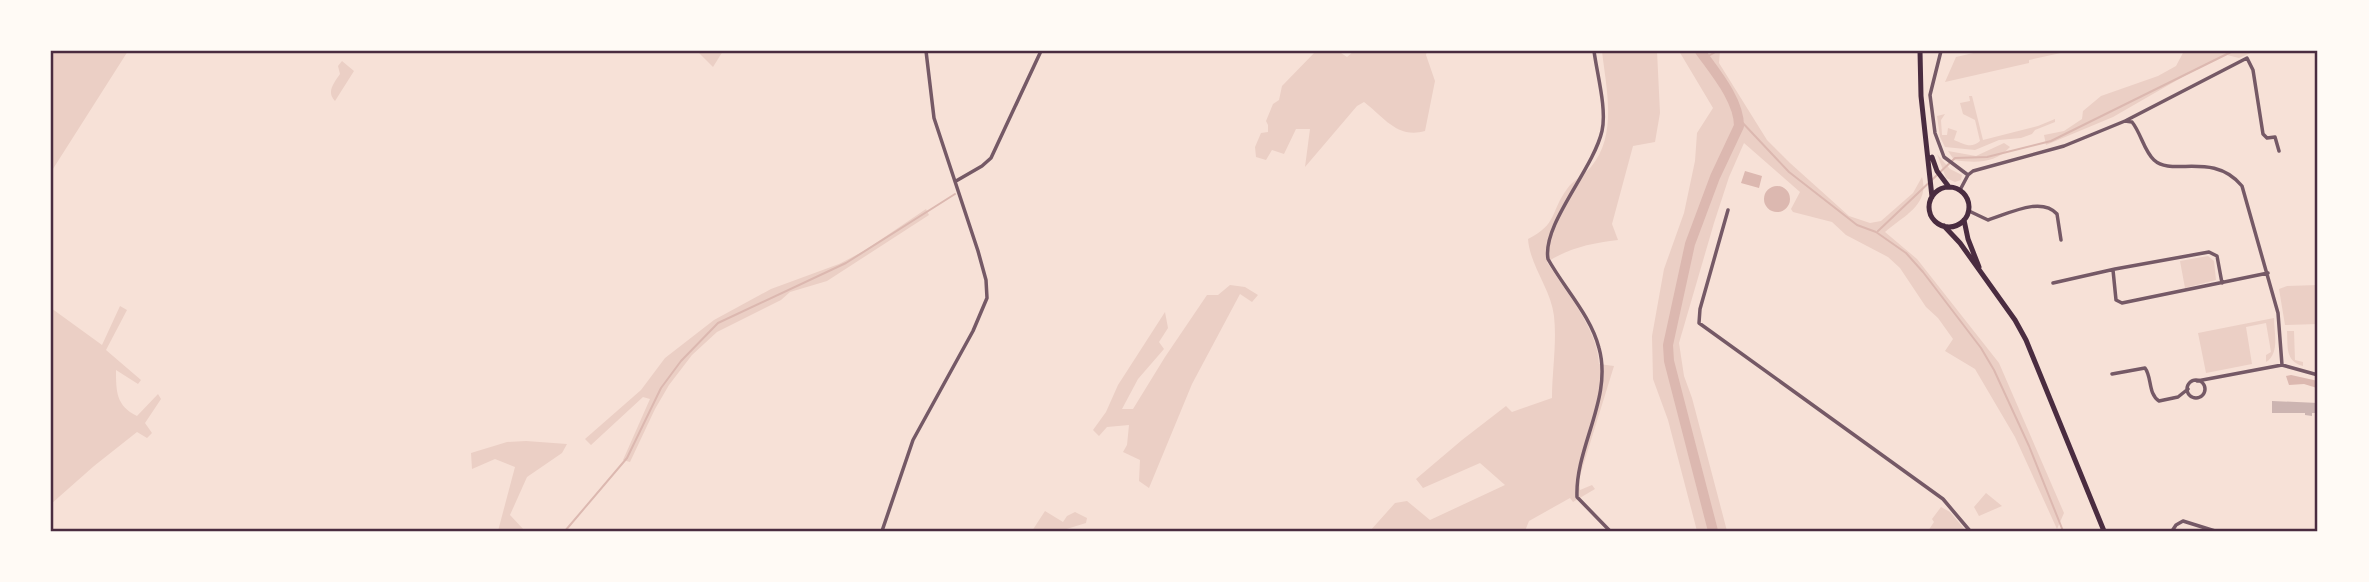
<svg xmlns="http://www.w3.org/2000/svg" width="2369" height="582" viewBox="0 0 2369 582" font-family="'DejaVu Sans',sans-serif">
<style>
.green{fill:#ebcfc5}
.water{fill:#dcb8b0}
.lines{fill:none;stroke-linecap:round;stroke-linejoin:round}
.stream{stroke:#dcb8b0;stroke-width:2}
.river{stroke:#dcb8b0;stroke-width:10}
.building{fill:#ccb4b1}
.minor{stroke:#755966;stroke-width:3.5}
.secondary{stroke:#4a2c40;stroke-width:5}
.neatline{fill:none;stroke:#4a2c40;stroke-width:2.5}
</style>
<rect width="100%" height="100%" fill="#f7e1d7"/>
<!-- green -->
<path class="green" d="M51,51h77l-77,121z
M697,51h26l-10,16z
M1316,51h22l9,6 7,-6h73l-1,4 9,26 -10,50c-28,8 -41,-14 -61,-29l-7,4 -52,61 5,-38h-14l-12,25 -12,-4 -6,10 -10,-3 -1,-10 6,-14 7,-1v-7l-2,-4 7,-17 6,-4 3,-14z
M1602,51h55l3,62 -5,29 -22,4 -21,78 6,16c-26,3 -49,8 -71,22 18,29 51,67 52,102l15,2 -35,113 1,11 12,-5 3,4 -22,13 -3,-4 -41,23 -4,10h-155l25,-28 12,-2 23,19 75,-35 -25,-22 -57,25 -7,-9 46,-39 44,-34 6,6 40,-14c0,-26 5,-55 2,-82 -3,-27 -24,-50 -26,-77 30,-15 22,-27 39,-50 6,-9 17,-14 24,-22 27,-32 15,-79 11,-116z
M1679,51h41l-1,12 48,77 23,23 59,53 21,7 11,-2 32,-28 9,-16c8,28 -19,39 -37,55l32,27 82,104 65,150 -7,16 -42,-92 -40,-68 -30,-18 8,-12 -15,-21 -12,-11 -26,-39 -12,-11 -42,-22 -14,-13 -39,-10 -2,-3 9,-17 -56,-49 -15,34 -15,46 -35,120 5,33 8,22 35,133h-30l-29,-111 -15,-41 -1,-43 12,-67 20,-56 11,-52 2,-28 16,-25z
M1982,51h88l-41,9v3l-84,19 11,-25z
M2184,51h71l-16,7 -12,-3 -41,20 -73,42 -67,28 -2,-10 20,-4 18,-12 1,-8 18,-15 57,-20 18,-10z
M342,61l12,10 -19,30c-9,-9 -1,-18 5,-27l-2,-8z
M1969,96h3l11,44 55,-14 17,-7v3l-20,8 -3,4 -11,4 -22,2 -24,10 -30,-3 -5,-10 -3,-21 8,-2 -4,6 1,15h5l1,-7 9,3 -3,9c10,4 17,9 26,1l-5,-21 -12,-6 -3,-11 10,-2z
M2004,143l6,4c-16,17 -34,16 -56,13l-6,-9 28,5z
M1937,154l13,15 12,6 -1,5 -6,2 -9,-4z
M926,209l3,6 -102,66 -37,11 -9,8 -64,32 -25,23 -23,30 -14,24 -25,53 -7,-2 27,-61 -7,-2 -52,48 -6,-6 56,-49 24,-32 49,-38 57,-31 68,-25 25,-13z
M2208,256l6,5 2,19 -31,8 -5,-27z
M1230,285l15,2 13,8 -6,7 -12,-8 -48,90 -43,104 -10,-7 1,-21 -17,-8 4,-7 2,-20 -22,2 -8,9 -6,-6 13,-18 12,-27 47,-73 3,16 -9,14 5,7 -26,30 -16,30h11l32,-52 42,-62h11z
M2318,285v39l-33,1 -6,-36 8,-3z
M120,306l7,4 -21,40 35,30 -3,4 -22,-14c0,21 0,36 21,46l21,-22 3,5 -16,24 7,10 -5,5 -10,-6 -43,34 -43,38v-196l51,37z
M2274,318c0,15 6,35 -8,44v-7l5,-3 -5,-29 -20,4 6,37 -46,9 -8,-40z
M2287,331h7l1,29 8,2v4c-18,-5 -15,-19 -16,-35z
M526,441l41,3 -5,9 -35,24 -17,38 15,16h-27l17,-64 -20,-8 -23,10 -1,-16 36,-11z
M1986,493l16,13 -23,10 -5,-9z
M1941,507l9,5 16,19h-38l6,-9 -2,-3z
M1045,511l18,11 4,-6 8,-4 12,6 -1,5 -26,8h-28z"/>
<!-- water -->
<path class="water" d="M1745,171l17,5 -3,12 -18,-5z
M1764 199a13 13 0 1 1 26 0a13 13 0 1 1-26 0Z
M2291,375l27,6 -1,7 -13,-4 -15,1 -3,-9z"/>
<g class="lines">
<!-- stream -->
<path class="stream" d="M1705,58l12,-7
M1739,119l50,53 68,53 19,7 30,21 17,19 58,76 13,22 35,76 34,85
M1878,231l77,-73 32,-1 64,-16 180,-89 7,-1
M565,531l62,-73 34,-70 20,-27 37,-38 128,-60 109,-69"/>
<!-- river -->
<path class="river" d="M1700,51c15,21 39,49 39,75l-24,51 -25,67 -22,101 1,16 44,170"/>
</g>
<!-- building -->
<path class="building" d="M2272,401l46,2v10h-6v3l-7,-1v-2h-33z"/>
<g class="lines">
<!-- minor -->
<path class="minor" d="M1594,51c3,23 13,58 8,80 -9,39 -60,93 -54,128 16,29 43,57 51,89 14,50 -24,99 -22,149l33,34
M1941,51l-11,44 5,38 9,24 24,18
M2127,120l120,-62 6,12 10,64 4,4 8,-1 4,14
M956,181l26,-15 9,-8 50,-107
M1960,190l8,-15 5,-4 91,-25 61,-25 7,1c9,11 12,29 22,38 18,17 59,-9 88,26l36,127 4,52
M1728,210l-28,99 -1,14 244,176 27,32
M1969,211l19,9c20,-6 53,-24 69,-6l4,26
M2113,270l3,30 6,3 146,-30
M2053,283l62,-14 94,-17 8,4 5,27
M2112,374l33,-6c7,9 3,26 14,33l19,-4 10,-8
M2187 389a9 9 0 1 1 18 0a9 9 0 1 1-18 0Z
M2197,381l85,-16 36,10
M882,531l31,-91 60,-109 14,-33 -1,-18 -8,-29 -44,-133 -8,-67
M2172,531l4,-6 7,-4 32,10"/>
<!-- secondary -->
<path class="secondary" d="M1920,51l1,45 11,101
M1932,157l5,14 12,16
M1929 207a20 20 0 1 1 40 0a20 20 0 1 1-40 0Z
M1964,220l4,19 11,28
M1944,226l16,17 55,77 11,20 78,191"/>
</g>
<!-- border -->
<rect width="2369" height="582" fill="none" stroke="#fffaf5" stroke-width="105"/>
<rect x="52" y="52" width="2264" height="478" class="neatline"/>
</svg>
